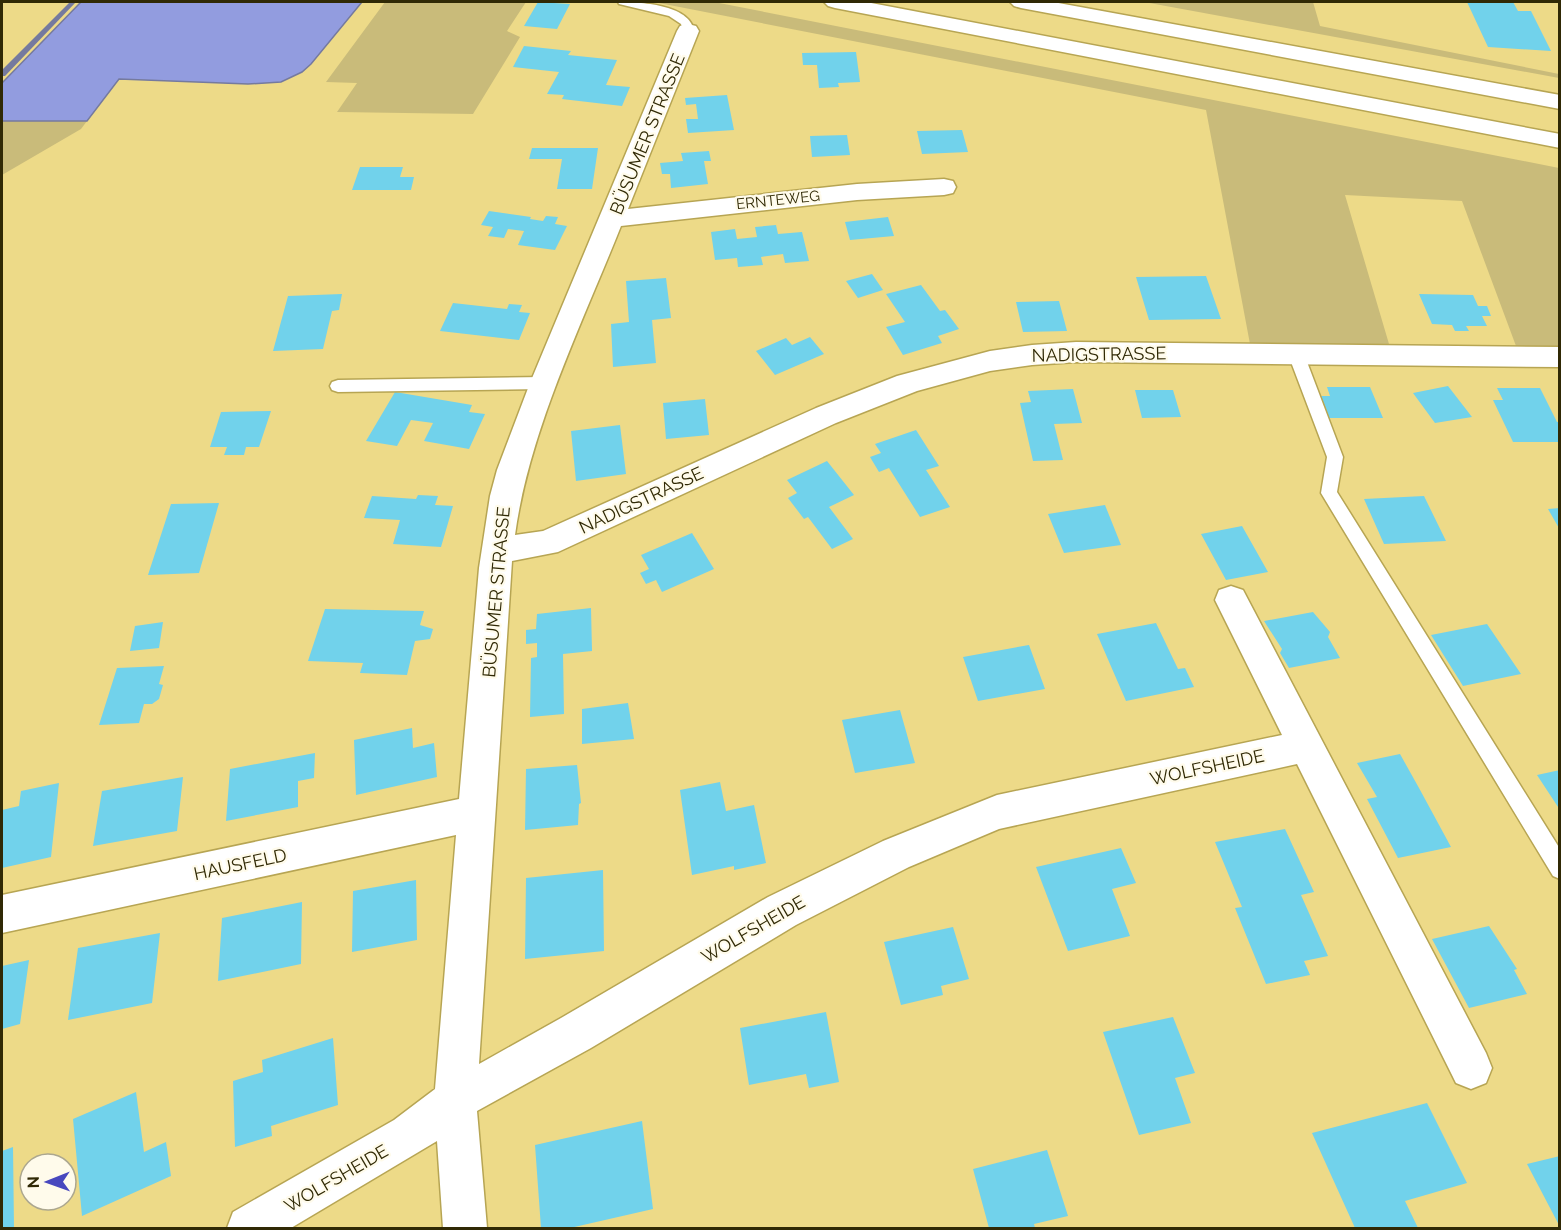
<svg xmlns="http://www.w3.org/2000/svg" width="1561" height="1230" viewBox="0 0 1561 1230" font-family="Raleway,sans-serif">
<style>
.green{fill:#c9bb7a}
.water{fill:#929cdf;stroke:#757a9e;stroke-width:1.5}
.lines{fill:none;stroke-linecap:round;stroke-linejoin:round}
.stream{fill:#757a9e;fill-rule:evenodd}
.building{fill:#71d2eb}
.service-casing{stroke:#b7a553;stroke-width:3}
.minor-casing{stroke:#b7a553;stroke-width:3}
.motorway-casing{stroke:#b7a553;stroke-width:3}
.service{fill:#fff;fill-rule:evenodd}
.minor{fill:#fff;fill-rule:evenodd}
.motorway{fill:#fff;fill-rule:evenodd}
.labels{text-anchor:middle;dominant-baseline:central;stroke-width:4.5;stroke-linejoin:round;paint-order:stroke}
.far-street-label{font-size:15px;fill:#302905;stroke:#fffbeb}
.street-label{font-size:18px;fill:#302905;stroke:#fffbeb}
</style>
<rect width="100%" height="100%" fill="#edda88"/>
<!-- green -->
<path class="green" d="M385,2h141l-19,29 13,6 -47,77 -136,-2 20,-29 -31,-1z
M654,2h60l845,166v179l-43,-1 -54,-145 -117,-6 44,149h-139l-44,-234z
M1144,2h169l7,24 239,48v4z
M2,121h85l-6,8 -79,46z"/>
<!-- water -->
<path class="water" d="M81,2h281l-51,62 -9,8 -21,10 -33,2 -129,-5 -32,42h-85v-38z"/>
<g class="lines">
<!-- stream -->
<path class="stream" d="M70,2h6l-71,74h-3v-6z"/>
</g>
<!-- building -->
<path class="building" d="M538,2l32,2 -13,25 -33,-3z
M1467,2h46l5,9h13l20,40 -63,-4z
M524,46l47,5 -3,4 49,5 -11,25 24,2 -8,19 -60,-7 2,-4 -17,-1 12,-22 -46,-5z
M856,52l4,30 -22,1 1,4 -20,1 -2,-23h-14l-1,-12z
M727,95l7,35 -46,3 -2,-14h12l-2,-15 -10,1 -1,-7z
M962,130l6,22 -46,2 -5,-23z
M847,135l3,20 -38,2 -2,-21z
M532,148h66l-6,41h-35l5,-30h-33z
M709,151l2,10h-7l4,23 -37,4 -1,-14h-8l-2,-11 23,-2 -2,-8z
M360,167h43l-3,10h14l-3,13h-59z
M489,211l42,6 -1,2 13,2 3,-5 12,1 -3,7 12,2 -12,24 -37,-5 6,-14 -16,-2 -4,9 -16,-2 5,-9 -12,-2z
M888,217l6,19 -44,4 -5,-18z
M776,225l2,9 24,-2 7,29 -24,2 -2,-9 -22,3 2,8 -25,2 -1,-9 -22,2 -4,-28 24,-3 2,10 20,-2 -2,-10z
M872,274l11,16 -25,8 -12,-17z
M1206,276l15,43 -72,1 -13,-43z
M666,278l5,40 -19,2 4,43 -43,4 -2,-43 18,-2 -3,-41z
M921,285l19,26 5,-1 14,19 -21,7 4,7 -39,12 -17,-28 19,-5 -19,-28z
M342,294l-3,16 -7,1 -9,38 -50,2 15,-55z
M1419,294l54,1 5,11h9l4,10h-9l5,10h-21l3,5h-14l-3,-6 -20,-1z
M1059,301l8,30 -44,1 -7,-30z
M453,303l54,6 2,-5 13,1 -3,7 11,1 -11,27 -79,-9z
M810,337l14,17 -49,21 -19,-24 30,-13 6,7z
M1448,386l24,31 -37,6 -22,-30z
M1327,387h43l13,31h-55l-8,-22h10z
M1497,388h43l17,34h3v20h-47l-20,-42h10z
M1073,389l9,34 -28,1 9,36 -30,1 -13,-58 11,-1 -3,-11z
M1135,390h38l8,27 -39,1z
M395,392l77,13 -3,7 16,2 -16,35 -45,-8 9,-18 -22,-3 -14,26 -31,-5z
M705,399l4,36 -43,4 -3,-36z
M271,411l-12,36h-13l-2,8h-20l3,-8h-17l11,-35z
M620,425l6,49 -50,7 -5,-50z
M916,430l23,36 -13,4 24,37 -30,10 -31,-49 -10,4 -9,-15 11,-4 -6,-9z
M827,461l27,34 -25,12 24,32 -21,10 -24,-32 -4,2 -16,-21 9,-5 -10,-13z
M418,495l20,1 -3,9 18,1 -12,41 -48,-3 7,-24 -36,-2 8,-22 44,3z
M1424,496l22,45 -62,3 -20,-45z
M219,503l-20,70 -51,2 23,-71z
M1105,505l16,40 -57,8 -16,-39z
M1560,508v22l-12,-21z
M1242,526l26,46 -42,8 -25,-46z
M692,533l22,36 -52,23 -6,-12 -10,4 -6,-11 9,-4 -8,-14z
M591,608l1,43 -29,3 1,60 -34,3 1,-59 6,-1v-14l-11,1v-14l10,-1 1,-15z
M325,609l99,2 -4,14 13,4 -3,10 -15,2 -8,34 -47,-2 3,-10 -55,-2z
M1313,612l17,20 -2,5 12,21 -51,10 -9,-15 2,-4 -18,-28z
M163,622l-4,26 -29,3 5,-25z
M1156,623l22,46 7,-1 9,19 -68,14 -29,-67z
M1487,624l34,50 -58,12 -32,-51z
M1029,645l16,44 -67,12 -15,-44z
M164,666l-5,18 4,1 -4,14 -7,5h-8l-5,19 -40,2 18,-57z
M628,703l6,36 -52,5v-35z
M900,710l15,53 -60,10 -13,-53z
M412,728l1,20 21,-5 3,34 -81,18 -2,-55z
M315,753l-1,25 -16,3v26l-72,14 4,-52z
M1400,754l19,34 32,59 -53,11 -31,-59 10,-2 -20,-34z
M577,765l4,38 -2,1 -1,21 -53,5 1,-61z
M1560,770v40l-23,-35z
M183,777l-6,54 -84,15 9,-55z
M720,782l6,29 28,-6 12,58 -32,7v-4l-42,9 -12,-85z
M59,783l-8,74 -49,11v-58l17,-4 2,-15z
M1285,829l29,63 -13,3 27,61 -24,5 6,14 -44,9 -31,-76 7,-1 -27,-65z
M1121,848l15,35 -24,6 18,47 -62,15 -32,-84z
M603,870l1,81 -79,8 1,-81z
M416,880l1,60 -65,12 1,-61z
M302,902l-1,62 -83,17 4,-63z
M1489,926l28,43 -3,1 13,24 -58,14 -37,-69z
M953,927l16,52 -28,7 2,9 -42,10 -17,-63z
M160,933l-8,70 -84,17 10,-72z
M29,960l-9,64 -18,5v-63z
M826,1012l13,70 -30,6 -3,-14 -57,11 -9,-57z
M1173,1017l22,56 -20,5 16,45 -52,12 -36,-103z
M333,1038l5,67 -67,21 1,10 -37,11 -2,-66 30,-9 -1,-12z
M136,1092l8,60 22,-10 5,34 -89,40 -9,-97z
M1427,1103l40,80 -62,18 13,27h-63l-43,-95z
M642,1121l11,88 -83,19h-29l-6,-83z
M13,1147l1,81h-12v-77z
M1047,1150l21,66 -34,8 1,4h-46l-16,-59z
M1560,1156v71l-33,-63z"/>
<g class="lines">
<defs>
<path id="service" d="M618,2c21,0 72,2 76,29l-2,3h-8l-3,-10 -12,-8 -50,-12z
M1296,349l5,1 3,4 39,103 -6,35 223,357v30l-7,-3 -232,-383 6,-36 -39,-103 3,-4z
M544,377l5,2 3,4 -3,4 -5,2 -206,3 -6,-2 -2,-4 2,-4 6,-2z"/>
<path id="minor" d="M688,24l8,2 3,5 -71,178 229,-25 87,-5 9,2 3,6 -3,6 -9,2 -87,5 -236,26c-39,98 -92,205 -106,309l28,-4 273,-123 81,-32 93,-25 42,-6 44,-3 484,5v20l-484,-5 -44,3 -42,6 -73,20 -81,32 -278,129 -46,9 -33,503 82,-46 207,-121 115,-56 114,-46 285,-60 -67,-135 4,-10 12,-4 12,4 243,463 6,15 -6,15 -15,6 -15,-6 -159,-319 -298,65 -90,38 -113,58 -205,123 -114,63 10,117h-44l-6,-87 -146,87h-64l6,-16 161,-92 41,-31 21,-254 -454,98v-38l457,-96 20,-231 11,-72 7,-26 33,-87 147,-352 3,-5z"/>
<path id="motorway" d="M824,2h42l694,132v14l-725,-140 -7,-2z
M1010,2h43l507,93v14l-539,-101 -7,-2z"/>
</defs>
<!-- service casing -->
<use href="#service" class="service-casing"/>
<!-- minor casing -->
<use href="#minor" class="minor-casing"/>
<!-- motorway casing -->
<use href="#motorway" class="motorway-casing"/>
<!-- service -->
<use href="#service" class="service"/>
<!-- minor -->
<use href="#minor" class="minor"/>
<!-- motorway -->
<use href="#motorway" class="motorway"/>
</g>
<g class="labels">
<!-- far-street labels -->
<g class="far-street-label">
<text transform="translate(778 200) rotate(-6)">ERNTEWEG</text>
</g>
<!-- street labels -->
<g class="street-label">
<text transform="translate(647 134) rotate(-68)">BÜSUMER STRASSE</text>
<text transform="translate(1099 354) rotate(-1)">NADIGSTRASSE</text>
<text transform="translate(641 500) rotate(-25)">NADIGSTRASSE</text>
<text transform="translate(496 592) rotate(-85)">BÜSUMER STRASSE</text>
<text transform="translate(1207 767) rotate(-12)">WOLFSHEIDE</text>
<text transform="translate(240 864) rotate(-12)">HAUSFELD</text>
<text transform="translate(753 929) rotate(-30)">WOLFSHEIDE</text>
<text transform="translate(336 1178) rotate(-30)">WOLFSHEIDE</text>
</g>
</g>
<!-- border -->
<rect width="1561" height="1230" fill="none" stroke="#302905" stroke-width="6"/>
<!-- north arrow -->
<g transform="translate(48 1182) rotate(269)"><circle r="28" fill="#fffbeb" stroke="#aca78f" stroke-width="1.5"/>
<path d="M0-4.5L10 22L0 15L-10 22Z" fill="#4848be"/>
<text y="-9" font-size="16" font-weight="bold" text-anchor="middle" fill="#302905">N</text>
</g>
</svg>
